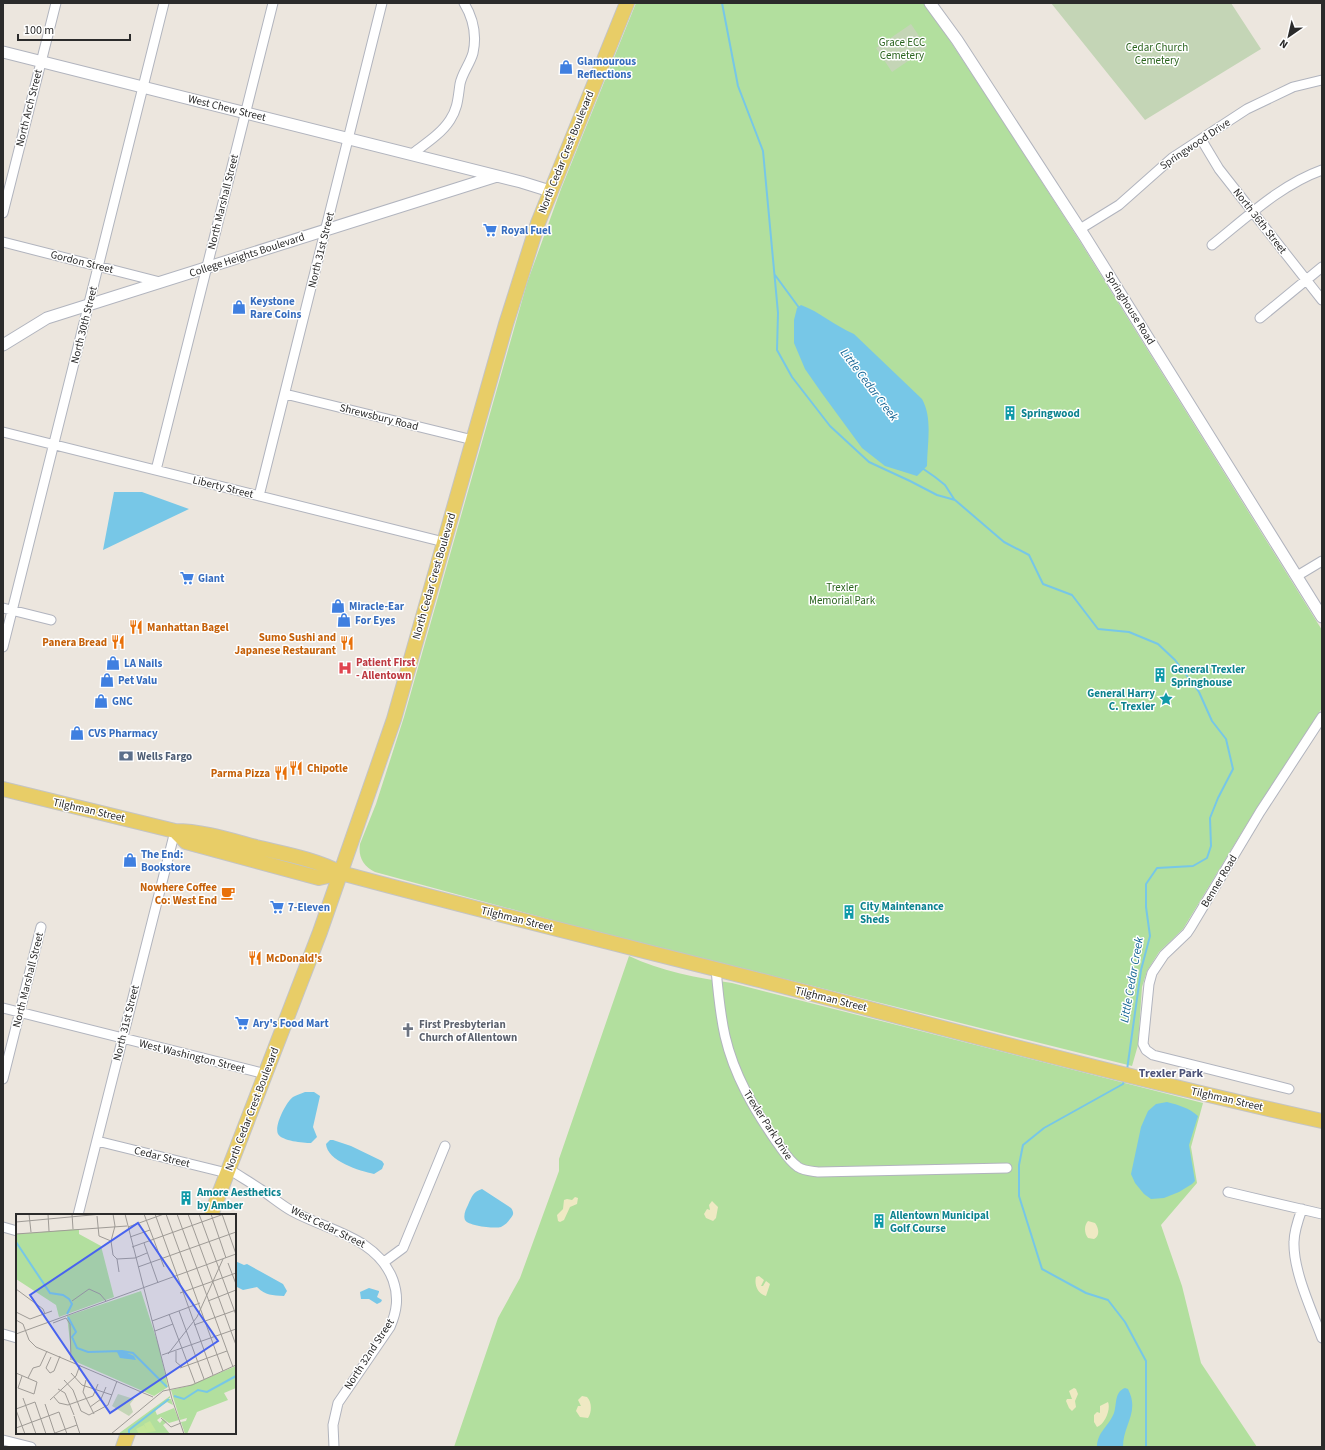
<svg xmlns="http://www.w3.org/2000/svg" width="1325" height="1450" viewBox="0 0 1325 1450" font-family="'Source Sans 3',sans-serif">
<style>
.green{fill:#b2df9e}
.sand{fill:#efe9c3}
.cemetery{fill:#c4d5b6}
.water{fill:#77c7e7}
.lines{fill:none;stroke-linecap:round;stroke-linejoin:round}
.stream{stroke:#77c7e7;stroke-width:2}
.minor-casing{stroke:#b1b4be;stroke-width:11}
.tertiary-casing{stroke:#b1b4be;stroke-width:13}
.primary-casing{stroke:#c4c4c4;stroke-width:16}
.minor{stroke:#fff;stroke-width:9}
.tertiary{stroke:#fff;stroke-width:11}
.primary{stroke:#e8cd67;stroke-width:14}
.labels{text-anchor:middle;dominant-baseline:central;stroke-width:3;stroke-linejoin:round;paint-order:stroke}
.park-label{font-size:11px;fill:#2b641f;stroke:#fff}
.shop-label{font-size:11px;font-weight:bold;fill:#366cbe;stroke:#fff;text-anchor:start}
.street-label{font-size:11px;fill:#2b2b2b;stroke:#fff}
.culture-label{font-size:11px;font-weight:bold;fill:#0d838f;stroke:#fff;text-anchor:start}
.food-label{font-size:11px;font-weight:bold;fill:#c56008;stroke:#fff;text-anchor:end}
.health-label{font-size:11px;font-weight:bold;fill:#be3a42;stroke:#fff;text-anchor:start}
.service-label{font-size:11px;font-weight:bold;fill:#4e5e75;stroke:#fff;text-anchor:start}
.worship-label{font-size:11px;font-weight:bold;fill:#5b616d;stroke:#fff;text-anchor:start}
.water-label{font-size:12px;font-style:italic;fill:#156594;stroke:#fff}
.neighbourhood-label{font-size:12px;font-weight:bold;fill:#4e5479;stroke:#fff}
.inset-river{fill:none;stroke:#77c7e7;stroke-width:2}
.inset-road{fill:none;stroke:#9f9b96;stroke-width:1}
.view{fill:#4863ef;fill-opacity:0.15;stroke:#4863ef;stroke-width:2}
.inset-edge{fill:none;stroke:#2b2b2b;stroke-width:2}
</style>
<rect width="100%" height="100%" fill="#ece6de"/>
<!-- green -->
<path class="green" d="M636,3h289l76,115 80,125 241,387v78l-66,101 -73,120 -24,23 -12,19 -5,16 -4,58 -6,21 -558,-140 -199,-54c-12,-6 -17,-15 -15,-28l16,-40 28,-87 123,-434 34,-94z
M629,956c31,15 68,22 103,27l471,120 -12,44 6,36 -36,42 21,61 19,77 56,84h-803l44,-129 22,-40 39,-107v-12z"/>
<!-- sand -->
<path class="sand" d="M575,1197l3,1 -1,6 -7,3 -6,13 -4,2 -2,-1 -1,-6 6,-6 1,-9 3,-1 5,1z
M712,1201l6,6 -2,11 -3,3 -7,-3 -2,-4 3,-5 3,1 -1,-5z
M1088,1221l7,2c4,5 5,13 -1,16l-6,-1c-4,-5 -4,-13 0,-17z
M759,1276l5,4 -3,6h2l3,-5 4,3 -4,12c-8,-2 -12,-11 -10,-19z
M1074,1388l2,1 2,5 -3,7 1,6 -4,4 -3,-3 -3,-7 1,-2h5l-3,-8z
M582,1396l5,1c5,5 5,15 1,21l-8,-1 -4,-6 2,-5h3l-3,-6z
M1108,1402c3,7 -3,22 -11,25l-3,-5v-7l3,-3 3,1v-7z"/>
<!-- cemetery -->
<path class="cemetery" d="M1051,3h180l30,46 -116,71z
M911,24l16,24 -35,24 -16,-24z"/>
<!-- water -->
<path class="water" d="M801,305c19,7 34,21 53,29l68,65c11,19 5,46 5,67l-10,10 -32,-10 -23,-18 -41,-56 -16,-23 -11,-26v-23l3,-12z
M114,492h28l47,17 -86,41z
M305,1092h9l6,4 -7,31 4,10 -6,6c-8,0 -29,-2 -33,-9 -4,-8 8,-32 15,-37 3,-2 8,-3 12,-5z
M1167,1102c12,3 22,6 31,14l-9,29 6,36 -3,3 -13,8 -15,6 -13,1 -7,-5 -9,-11 -4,-9 10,-47 7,-16 8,-7z
M330,1140h3l18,6 31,15 2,3 -2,5 -8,5c-14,-3 -47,-13 -48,-30z
M482,1189l29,19c3,4 3,7 -1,11 -2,3 -5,6 -9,8 -6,2 -33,-1 -36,-7 -2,-5 1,-11 3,-15 4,-9 5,-13 14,-16z
M235,1261l9,4 3,-1 36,20 4,7 -3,5c-12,-1 -18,0 -27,-9l-14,3 -8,-4z
M369,1288l10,3v1l-2,5 5,3 -1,2 -4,2 -8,-5h-8l-1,-7z
M1125,1388l3,1c12,23 -5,36 -5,58h-26c0,-15 12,-21 17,-34 3,-8 0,-21 11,-25z"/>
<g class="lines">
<!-- stream -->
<path class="stream" d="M722,3l16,83 25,65 15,162 -1,37 15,27 38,49 39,36 41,19 27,14 18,5 49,42 25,13 14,29 29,11 26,34 31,3 29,12 17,16 24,32 13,29 14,18 7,30 -15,29 -8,20 1,28 -4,12 -14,8 -36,2 -11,16v23l4,29 -9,34 -14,100
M775,275l25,34
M922,468l13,9 10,8 9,14
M1124,1080l-1,4 -79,44 -21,17 -4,20v31l23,73 44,24 22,7 17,22 21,39v86"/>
<defs>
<path id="minor" d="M1201,139l18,30 103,131
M412,154c13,-10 29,-20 38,-34 8,-12 8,-23 10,-36 2,-11 10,-20 13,-31 4,-18 0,-35 -9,-50
M3,213l53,-210
M1080,229l39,-24 53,-47 75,-49 46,-22 29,-7
M3,242l157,40
M1212,245c34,-27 68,-60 110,-75
M1260,318l62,-51
M285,394l188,46
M3,432l441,110
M156,470l117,-467
M259,496l123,-493
M1297,576l25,-15
M3,608l48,12
M3,647l161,-644
M716,969c2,23 4,45 9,67 9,39 29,73 51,105 7,9 12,19 22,26 6,4 13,4 20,5l189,-4
M3,1008l263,66
M3,1079l38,-152
M1289,1089l-136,-34 -7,-5 -3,-6 6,-60 3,-11 12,-18 23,-22 4,-6 69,-115 62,-95
M97,1141l130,32
M229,1169c10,7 21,13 31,20 11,7 21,16 32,22 36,20 85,26 101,69 6,17 4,31 -3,47l-52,76 -5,22 1,22
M1228,1192l94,22
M1302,1209c-4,11 -8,22 -8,33 -1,29 18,69 28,96
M78,1215l97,-384
M3,1227l14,4
M384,1262l19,-14 42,-102
M3,1334l14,4
M3,1440l28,7"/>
<path id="tertiary" d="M930,3l27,37 128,197 237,380
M3,52l518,130 29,9
M3,345l44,-27 450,-142"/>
<path id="primary" d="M3,789l172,42c27,0 55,9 81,16 29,7 59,12 85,26 137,37 276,71 414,106 188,49 377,100 567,142
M175,831l11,11 133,36 22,-5
M211,1215l109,-283 74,-213 112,-395 32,-101 89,-220
M123,1447l5,-14"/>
</defs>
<!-- minor casing -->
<use href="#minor" class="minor-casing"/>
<!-- tertiary casing -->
<use href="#tertiary" class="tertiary-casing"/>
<!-- primary casing -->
<use href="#primary" class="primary-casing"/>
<!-- minor -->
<use href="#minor" class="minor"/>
<!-- tertiary -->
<use href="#tertiary" class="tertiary"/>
<!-- primary -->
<use href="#primary" class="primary"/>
</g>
<!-- icons -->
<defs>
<symbol id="shop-bare" viewBox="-9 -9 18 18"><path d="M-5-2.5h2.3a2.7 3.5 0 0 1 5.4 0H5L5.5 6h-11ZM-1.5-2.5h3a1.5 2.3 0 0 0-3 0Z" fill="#3f7fe0" stroke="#fff" stroke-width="2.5" paint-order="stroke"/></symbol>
<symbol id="supermarket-bare" viewBox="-9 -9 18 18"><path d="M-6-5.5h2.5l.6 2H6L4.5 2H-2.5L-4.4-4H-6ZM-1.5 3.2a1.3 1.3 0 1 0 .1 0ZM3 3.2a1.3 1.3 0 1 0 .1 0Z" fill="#3f7fe0" stroke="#fff" stroke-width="2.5" paint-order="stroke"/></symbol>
<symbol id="building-bare" viewBox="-9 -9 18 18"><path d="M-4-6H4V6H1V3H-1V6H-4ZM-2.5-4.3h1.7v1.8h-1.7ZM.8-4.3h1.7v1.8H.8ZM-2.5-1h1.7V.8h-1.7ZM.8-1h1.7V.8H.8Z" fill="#0f9aa8" stroke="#fff" stroke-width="2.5" paint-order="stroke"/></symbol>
<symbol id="restaurant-bare" viewBox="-9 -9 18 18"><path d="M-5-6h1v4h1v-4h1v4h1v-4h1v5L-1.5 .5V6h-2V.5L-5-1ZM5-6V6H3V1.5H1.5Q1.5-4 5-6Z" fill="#e8710a" stroke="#fff" stroke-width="2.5" paint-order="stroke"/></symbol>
<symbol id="hospital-bare" viewBox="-9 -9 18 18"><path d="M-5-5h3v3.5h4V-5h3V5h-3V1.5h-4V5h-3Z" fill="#e0444e" stroke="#fff" stroke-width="2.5" paint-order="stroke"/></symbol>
<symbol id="sight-bare" viewBox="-9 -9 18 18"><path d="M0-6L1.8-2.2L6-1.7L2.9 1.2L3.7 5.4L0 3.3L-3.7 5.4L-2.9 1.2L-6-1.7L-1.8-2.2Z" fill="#0f9aa8" stroke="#fff" stroke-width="2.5" paint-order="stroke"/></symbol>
<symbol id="bank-bare" viewBox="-9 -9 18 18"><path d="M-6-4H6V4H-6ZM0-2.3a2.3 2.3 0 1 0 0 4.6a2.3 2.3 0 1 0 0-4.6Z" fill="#5c6f8a" stroke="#fff" stroke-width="2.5" paint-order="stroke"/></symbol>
<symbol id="cafe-bare" viewBox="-9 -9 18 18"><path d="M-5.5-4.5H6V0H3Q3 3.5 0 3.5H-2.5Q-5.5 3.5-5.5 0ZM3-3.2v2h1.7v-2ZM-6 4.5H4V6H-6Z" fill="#e8710a" stroke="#fff" stroke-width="2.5" paint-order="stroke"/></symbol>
<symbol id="church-bare" viewBox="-9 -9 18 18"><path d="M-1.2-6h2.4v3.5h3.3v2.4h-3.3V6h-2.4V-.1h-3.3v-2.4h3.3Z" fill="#6b7280" stroke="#fff" stroke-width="2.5" paint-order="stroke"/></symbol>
</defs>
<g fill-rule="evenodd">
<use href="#shop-bare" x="556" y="57" width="20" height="20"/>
<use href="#supermarket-bare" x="480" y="220" width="20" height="20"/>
<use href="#shop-bare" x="229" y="297" width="20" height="20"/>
<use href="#building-bare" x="1000" y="403" width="20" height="20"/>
<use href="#supermarket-bare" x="177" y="568" width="20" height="20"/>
<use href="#shop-bare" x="328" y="596" width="20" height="20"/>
<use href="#shop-bare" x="334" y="610" width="20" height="20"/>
<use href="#restaurant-bare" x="126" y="617" width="20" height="20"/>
<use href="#restaurant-bare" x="108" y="632" width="20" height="20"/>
<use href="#restaurant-bare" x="337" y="633" width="20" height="20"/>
<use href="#shop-bare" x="103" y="653" width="20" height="20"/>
<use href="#hospital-bare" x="335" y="658" width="20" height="20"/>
<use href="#building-bare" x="1150" y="665" width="20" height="20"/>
<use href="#shop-bare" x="97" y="670" width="20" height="20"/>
<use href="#sight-bare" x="1156" y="689" width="20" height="20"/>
<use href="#shop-bare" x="91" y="691" width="20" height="20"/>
<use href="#shop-bare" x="67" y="723" width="20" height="20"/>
<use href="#bank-bare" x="116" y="746" width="20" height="20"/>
<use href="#restaurant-bare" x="286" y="758" width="20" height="20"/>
<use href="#restaurant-bare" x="271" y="763" width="20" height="20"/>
<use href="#shop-bare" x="120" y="850" width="20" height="20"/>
<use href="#cafe-bare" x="218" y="883" width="20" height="20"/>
<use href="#supermarket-bare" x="267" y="897" width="20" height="20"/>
<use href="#building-bare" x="839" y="902" width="20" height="20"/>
<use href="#restaurant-bare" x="245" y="948" width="20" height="20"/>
<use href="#supermarket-bare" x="232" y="1013" width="20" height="20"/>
<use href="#church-bare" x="398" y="1020" width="20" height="20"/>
<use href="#building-bare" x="176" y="1188" width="20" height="20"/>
<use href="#building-bare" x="869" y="1211" width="20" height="20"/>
</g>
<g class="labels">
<!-- park labels -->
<g class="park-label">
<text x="902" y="42">Grace ECC<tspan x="902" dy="13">Cemetery</tspan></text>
<text x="1157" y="47">Cedar Church<tspan x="1157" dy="13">Cemetery</tspan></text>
<text x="842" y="587">Trexler<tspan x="842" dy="13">Memorial Park</tspan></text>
</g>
<!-- shop labels -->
<g class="shop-label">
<text x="577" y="61">Glamourous<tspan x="577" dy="13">Reflections</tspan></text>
<text x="501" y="230">Royal Fuel</text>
<text x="250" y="301">Keystone<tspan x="250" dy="13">Rare Coins</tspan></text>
<text x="198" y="578">Giant</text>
<text x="349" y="606">Miracle-Ear</text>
<text x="355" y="620">For Eyes</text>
<text x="124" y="663">LA Nails</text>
<text x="118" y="680">Pet Valu</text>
<text x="112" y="701">GNC</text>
<text x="88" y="733">CVS Pharmacy</text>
<text x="141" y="854">The End:<tspan x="141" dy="13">Bookstore</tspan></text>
<text x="288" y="907">7-Eleven</text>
<text x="253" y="1023">Ary's Food Mart</text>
</g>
<!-- street labels -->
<g class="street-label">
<text transform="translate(29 108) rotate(-76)">North Arch Street</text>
<text transform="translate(227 108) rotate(14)">West Chew Street</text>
<text transform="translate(1195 144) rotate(-34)">Springwood Drive</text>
<text transform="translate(566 152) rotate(-68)">North Cedar Crest Boulevard</text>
<text transform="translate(223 202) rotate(-76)">North Marshall Street</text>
<text transform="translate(1260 221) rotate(52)">North 36th Street</text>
<text transform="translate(321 250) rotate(-76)">North 31st Street</text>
<text transform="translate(247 255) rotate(-18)">College Heights Boulevard</text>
<text transform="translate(82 262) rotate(14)">Gordon Street</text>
<text transform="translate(1130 308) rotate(58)">Springhouse Road</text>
<text transform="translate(84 325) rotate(-76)">North 30th Street</text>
<text transform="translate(379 417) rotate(14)">Shrewsbury Road</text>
<text transform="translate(223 487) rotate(14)">Liberty Street</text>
<text transform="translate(434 576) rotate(-74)">North Cedar Crest Boulevard</text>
<text transform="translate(89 810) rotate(13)">Tilghman Street</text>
<text transform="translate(1219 881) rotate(-59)">Benner Road</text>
<text transform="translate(517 919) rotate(14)">Tilghman Street</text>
<text transform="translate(28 980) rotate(-76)">North Marshall Street</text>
<text transform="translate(831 999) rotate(14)">Tilghman Street</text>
<text transform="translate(126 1023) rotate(-76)">North 31st Street</text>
<text transform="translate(192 1056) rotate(14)">West Washington Street</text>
<text transform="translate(1227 1099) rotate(13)">Tilghman Street</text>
<text transform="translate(252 1109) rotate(-69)">North Cedar Crest Boulevard</text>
<text transform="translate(768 1125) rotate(57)">Trexler Park Drive</text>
<text transform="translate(162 1157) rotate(14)">Cedar Street</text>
<text transform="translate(328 1227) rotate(26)">West Cedar Street</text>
<text transform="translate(369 1354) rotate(-57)">North 32nd Street</text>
</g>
<!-- culture labels -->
<g class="culture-label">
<text x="1021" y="413">Springwood</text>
<text x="1171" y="669">General Trexler<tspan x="1171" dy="13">Springhouse</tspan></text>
<text x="1155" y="693" text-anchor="end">General Harry<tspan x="1155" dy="13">C. Trexler</tspan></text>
<text x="860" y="906">City Maintenance<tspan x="860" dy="13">Sheds</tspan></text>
<text x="197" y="1192">Amore Aesthetics<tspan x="197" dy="13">by Amber</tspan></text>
<text x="890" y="1215">Allentown Municipal<tspan x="890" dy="13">Golf Course</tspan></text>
</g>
<!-- food labels -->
<g class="food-label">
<text x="147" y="627" text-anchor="start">Manhattan Bagel</text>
<text x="336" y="637">Sumo Sushi and<tspan x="336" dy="13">Japanese Restaurant</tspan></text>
<text x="107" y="642">Panera Bread</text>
<text x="307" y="768" text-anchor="start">Chipotle</text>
<text x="270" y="773">Parma Pizza</text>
<text x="217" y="887">Nowhere Coffee<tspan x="217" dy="13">Co: West End</tspan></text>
<text x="266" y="958" text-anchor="start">McDonald's</text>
</g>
<!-- health labels -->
<g class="health-label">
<text x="356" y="662">Patient First<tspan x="356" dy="13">- Allentown</tspan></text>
</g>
<!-- service labels -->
<g class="service-label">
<text x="137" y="756">Wells Fargo</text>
</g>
<!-- worship labels -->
<g class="worship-label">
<text x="419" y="1024">First Presbyterian<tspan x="419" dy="13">Church of Allentown</tspan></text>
</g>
<!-- water labels -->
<g class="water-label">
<text transform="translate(869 385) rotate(53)">Little Cedar Creek</text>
<text transform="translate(1132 980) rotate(-80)">Little Cedar Creek</text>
</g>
<!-- neighbourhood labels -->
<g class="neighbourhood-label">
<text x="1171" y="1073">Trexler Park</text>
</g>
</g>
<!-- overview -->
<g transform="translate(16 1214)">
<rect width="220" height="220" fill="#ece6de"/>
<path d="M63,15v5l22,12 13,51 -55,20 -3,-12 -40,-26v-45zM125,77l18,56 9,40 -14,9 -82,-36 -5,-44zM220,152v22l-12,5 4,7 -31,12 -10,22h-2l-4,-12 5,-1 1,-3 -7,2 -9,-30 17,-4zM154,182v2l-3,1h4l2,6 -6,-3 -12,8 2,5 17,-7 5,12 -10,3 -8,-6 -4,3 3,3 3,-4 4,3 -4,3 7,9h-52z" fill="#b2df9e"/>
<path d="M102,180l16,5 -4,5 3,8 -4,4 -17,-10z" fill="#c4d5b6"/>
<path d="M134,207l6,10 -17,3 -3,-5 8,-4 3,5 -3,-6z" fill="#c4e69a"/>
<path d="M107,137l11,5 2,4 -16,-2 -3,-6z" fill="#77c7e7"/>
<path class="inset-river" d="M0,28l34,51 13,2 6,4 3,5 -5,10M52,103l8,15 -4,5 5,11 11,4 34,-1 11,2 34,34M158,182l10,3 14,-9 9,2 29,-16M113,220v-4l40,-31"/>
<path class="inset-road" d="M13,0l2,18M32,0l1,17M56,0l1,15M109,0l47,185 12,35M128,0l20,53M139,0l58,161M150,0l57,157M161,0l56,153M172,0l48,131M183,0l37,101M195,0l15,44M206,0l14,40M81,2l2,20 12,5M0,8l86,-8M112,13l36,-13M0,20l111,-8M114,23l20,-7M95,27l4,-15 -2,-12M95,27l2,14 4,4M128,29l14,40M116,33l92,-33M119,44l12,-5M101,45l18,-1M101,45l2,13M212,49l8,21M122,53l98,-35M0,75l27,20 2,5M164,79l56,-20M56,87l17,-12 11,5 6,7M192,87l28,-11M163,97l25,68M0,98l14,7 22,-8M153,100l26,69M0,106l7,4 6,16 7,7 117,50M136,107l48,-18M37,109l13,-5 4,6 1,36M178,111l42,-15M139,117l18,-7M0,120l220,-80M160,137v11l6,5M152,140l29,-37 26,-58M146,141l74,-26M35,143l-5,11 4,5 4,-2 6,-15M24,152l7,-15M164,154l47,-17M0,159l21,9 -3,12 -16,-6 4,-12M55,159l11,12 30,10M12,164l5,-10 7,-2M48,166l9,10 8,21 8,4 19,-10 9,-24M70,166l-3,12 11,22M42,175l7,4 9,22M38,183l5,6 9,2 25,-9 5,-12M7,184l13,36M34,186l26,-24 4,-11M29,190l10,30M74,193l11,-8 5,-12M0,195l19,-7 11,32M0,196l9,24M58,202l6,18M145,204l10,9 10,-4M0,214l43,-16 8,22M36,220l25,-9M95,220l52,-43 29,-6 44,-20"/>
<path class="view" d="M122,9l80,118 -108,72 -80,-118z"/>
<rect width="220" height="220" class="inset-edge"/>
</g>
<!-- border -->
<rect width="1325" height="1450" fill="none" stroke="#2b2b2b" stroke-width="8"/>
<!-- north arrow -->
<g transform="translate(1289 36) rotate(214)" stroke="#ffffff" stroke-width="3" paint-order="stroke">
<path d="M0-3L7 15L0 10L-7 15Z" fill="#2b2b2b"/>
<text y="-6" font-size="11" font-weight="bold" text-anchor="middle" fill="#2b2b2b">N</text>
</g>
<!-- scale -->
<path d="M18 34v6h112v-6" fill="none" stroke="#2b2b2b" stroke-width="2"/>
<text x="24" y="34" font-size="12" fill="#2b2b2b" stroke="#ffffff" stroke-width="3" paint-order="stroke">100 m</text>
</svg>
